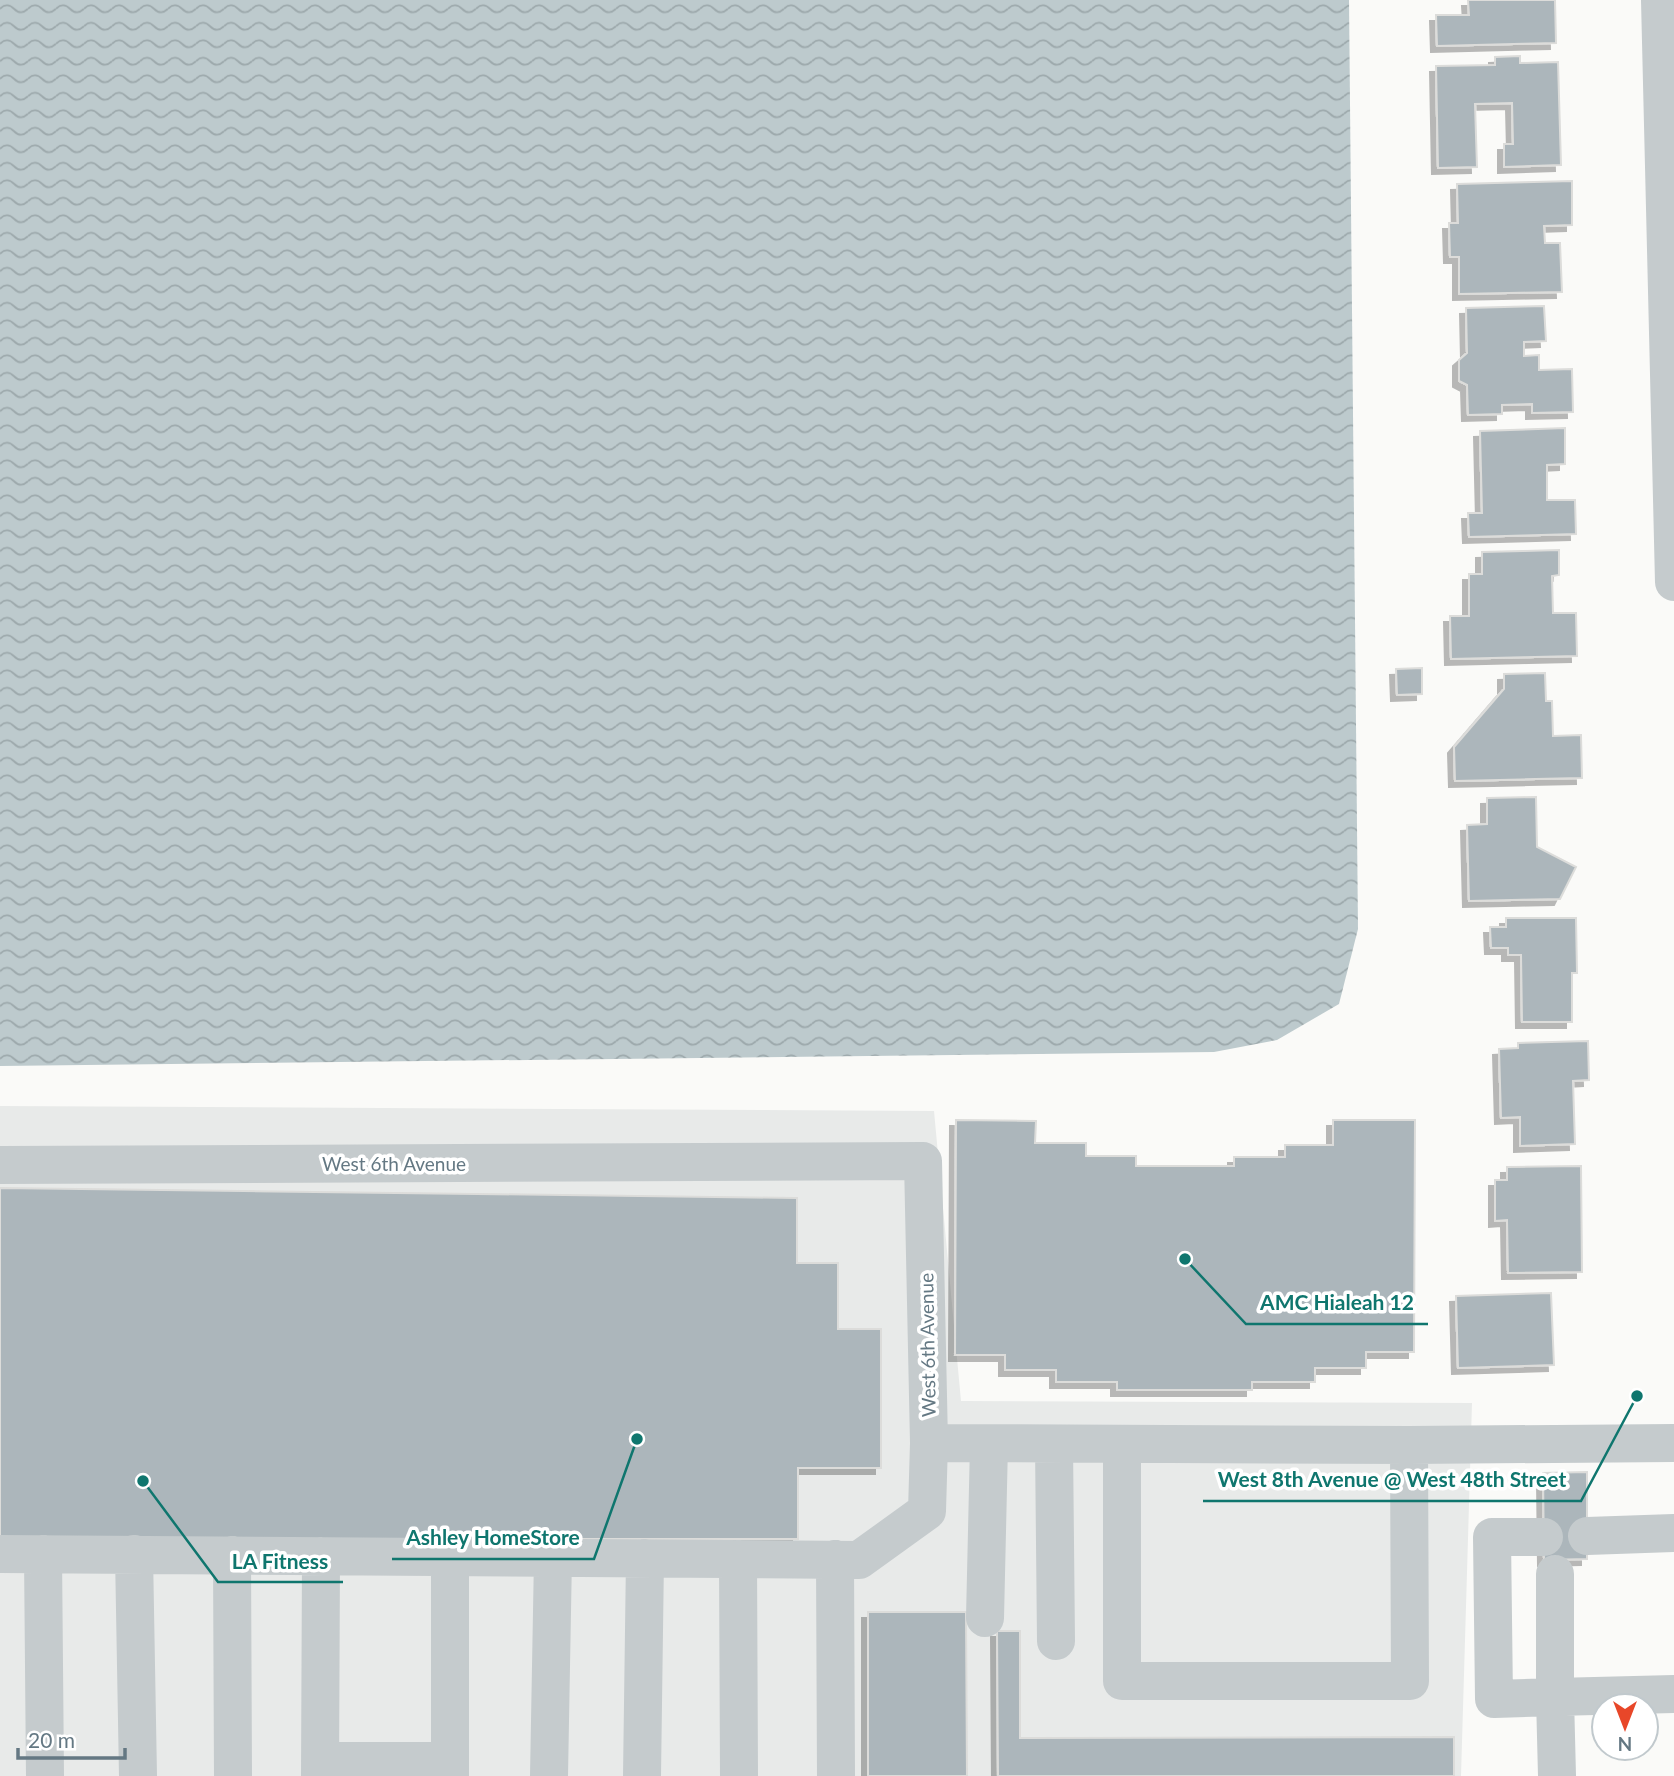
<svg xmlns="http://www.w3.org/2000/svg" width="1674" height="1776" viewBox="0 0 1674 1776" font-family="Lato,sans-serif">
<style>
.built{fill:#e8eae9}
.water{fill:url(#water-waves)}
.building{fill:#acb6bb;stroke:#dcdcda;stroke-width:2;filter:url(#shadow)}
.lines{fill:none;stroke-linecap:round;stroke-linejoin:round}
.minor{stroke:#c5cbcd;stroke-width:38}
.labels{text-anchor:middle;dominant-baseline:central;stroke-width:7;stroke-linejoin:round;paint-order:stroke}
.street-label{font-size:19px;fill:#647883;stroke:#fff}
.leader{fill:none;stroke:#0f766e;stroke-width:2.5}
.callout-dot{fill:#0f766e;stroke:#fff;stroke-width:2.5}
.callout-label{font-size:21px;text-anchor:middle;font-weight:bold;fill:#0f766e;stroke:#fff;stroke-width:7;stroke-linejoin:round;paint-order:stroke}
</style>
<defs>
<pattern id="water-waves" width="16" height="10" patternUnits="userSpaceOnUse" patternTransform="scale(1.75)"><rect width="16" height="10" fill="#bdcacd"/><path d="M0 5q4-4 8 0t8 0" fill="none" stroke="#9da9ac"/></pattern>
<filter id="shadow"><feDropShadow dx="-6" dy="6" stdDeviation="0" flood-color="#0004"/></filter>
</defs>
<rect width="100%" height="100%" fill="#fafaf8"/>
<!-- built -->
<path class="built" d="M0,1106l934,5 27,290 511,2 -11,373h-1461z"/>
<!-- water -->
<path class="water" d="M0,0h1349l9,929 -19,75 -62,36 -63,12 -1214,14z"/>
<!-- building -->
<path class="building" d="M1468,0h87l1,43 -119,3 -1,-31h33z
M1520,56v7l38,-1 3,103 -57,2v-23h9l-1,-41 -37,1 2,63 -39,1 -2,-102 59,-1v-8z
M1572,181v44l-28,1 1,17h15l2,49 -103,2v-37h-9l-1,-34h9l-1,-39z
M1544,306l2,35 -22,1v14l15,-1v15l33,-1 1,43 -41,1v-9l-30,1v9l-34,1 -1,-30 -8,-4v-21l8,-7 -1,-45z
M1565,428v36l-18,1v35h28l1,34 -107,3 -1,-24h14l-2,-82z
M1559,550v25l-7,1 1,37h23l1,43 -126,3 -1,-43h19v-42h13v-22z
M1422,668v26l-25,1 -1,-26z
M1545,673l1,28h6l1,35 28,-1 1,43 -127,3 -1,-34 50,-58v-15z
M1536,797l1,50 39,20 -16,32 -91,2 -2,-76 20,-1v-26z
M1506,918h70l1,55h-5v49h-50l-1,-67h-13v-7h-17l-1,-21h16z
M1588,1041l1,39 -16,1 2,63 -55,2v-29l-19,1 -2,-69 19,-1v-5z
M956,1120l80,1 -1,22h51v13h50v10h98v-9h51v-12h48v-25h82l-1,232h-48v16h-51v14h-63v8h-135v-8h-61v-12h-51v-15h-50z
M1581,1166l1,106 -74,1 -1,-53 -12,1v-41h12v-13z
M0,1188l797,10v65h41v66h43v139h-83v71h-798z
M1551,1293l3,72 -96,3 -2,-72z
M1587,1472v87l-43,1 -1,-87z
M868,1612h98l1,164h-99z
M997,1631h23v107l434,-1v39h-456z"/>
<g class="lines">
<!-- minor -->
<path class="minor" d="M1660,0l14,582
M0,1165l923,-4 6,282 -2,68 -68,49 -859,-6
M929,1443l480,2 1,236h-288v-237
M1054,1444l2,197
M1409,1445l265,-2
M1587,1536l87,-3
M1544,1537h-52l2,162 61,-2v-123
M43,1554l2,222
M134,1554l4,222
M232,1555l1,221
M450,1557v219
M738,1559l1,217
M835,1559l1,217
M985,1618l4,-174
M320,1761h130
M320,1776l1,-220
M549,1776l4,-219
M642,1776l3,-218
M1557,1776l-2,-79 119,-3"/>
</g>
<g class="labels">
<!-- street labels -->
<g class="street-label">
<text x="394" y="1163">West 6th Avenue</text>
<text transform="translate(927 1345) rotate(-91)">West 6th Avenue</text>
</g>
</g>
<!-- callouts -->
<path class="leader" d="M1185 1259L1246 1324H1428M1637 1396L1581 1501H1203M637 1439L594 1559H392M143 1481L218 1582H343"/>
<g class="callout-dot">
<circle cx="1185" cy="1259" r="7"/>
<circle cx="1637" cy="1396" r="7"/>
<circle cx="637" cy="1439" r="7"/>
<circle cx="143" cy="1481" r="7"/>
</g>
<g class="callout-label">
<text x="1337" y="1310">AMC Hialeah 12</text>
<text x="1392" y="1487">West 8th Avenue @ West 48th Street</text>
<text x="493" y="1545">Ashley HomeStore</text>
<text x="280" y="1569">LA Fitness</text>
</g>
<!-- north arrow -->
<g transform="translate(1625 1727) rotate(180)"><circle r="33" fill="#ffffff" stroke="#c1c9cd" stroke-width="2"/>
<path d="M0-5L12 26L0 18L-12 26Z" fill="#e84729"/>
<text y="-10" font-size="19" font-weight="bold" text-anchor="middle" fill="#647883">N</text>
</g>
<!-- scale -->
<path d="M18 1748v10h107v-10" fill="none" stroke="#647883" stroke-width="3.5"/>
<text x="28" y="1748" font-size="21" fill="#647883" stroke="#ffffff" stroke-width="5" paint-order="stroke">20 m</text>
</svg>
